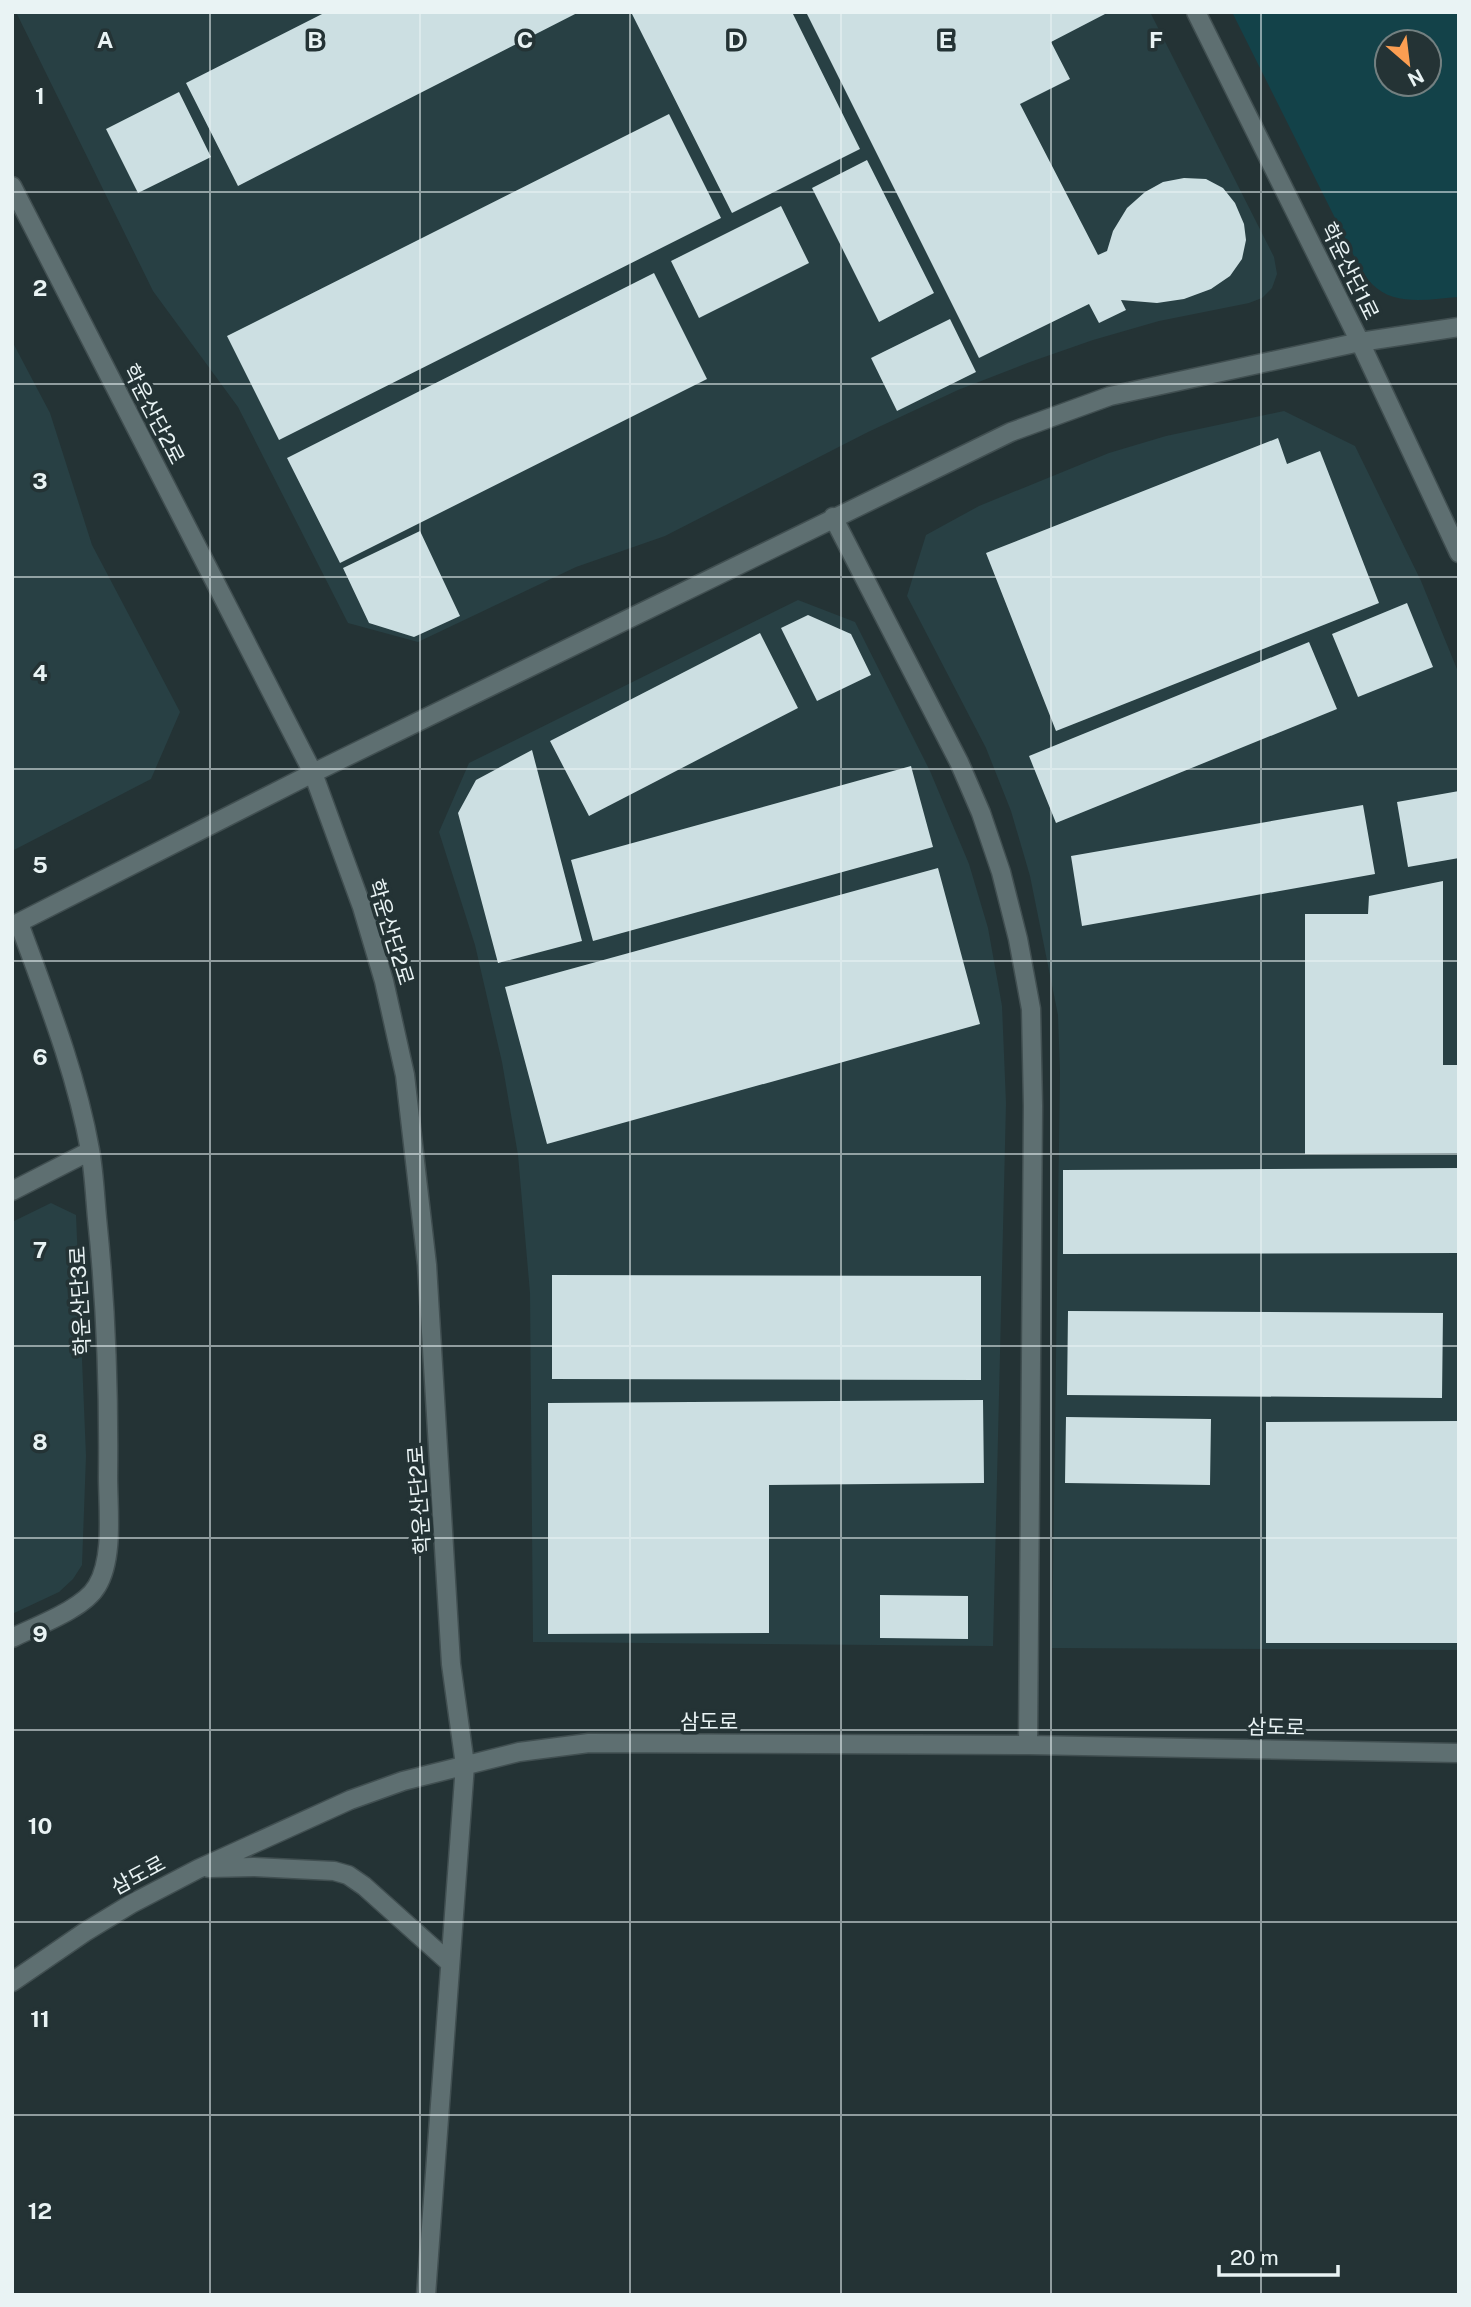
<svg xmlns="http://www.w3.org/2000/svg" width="1471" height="2307" viewBox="0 0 1471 2307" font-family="'Public Sans','Noto Sans KR',sans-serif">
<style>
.built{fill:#284044}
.green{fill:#134249;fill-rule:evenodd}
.building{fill:#ccdfe2}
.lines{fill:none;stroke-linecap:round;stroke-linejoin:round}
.minor-casing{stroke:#414f51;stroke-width:21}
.minor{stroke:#5e6f71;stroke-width:18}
.grid{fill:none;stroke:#e9f3f4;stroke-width:2;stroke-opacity:0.55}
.labels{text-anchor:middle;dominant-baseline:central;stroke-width:7;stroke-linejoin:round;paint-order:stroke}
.street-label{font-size:21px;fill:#e9f3f4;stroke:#243335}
.grid-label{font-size:23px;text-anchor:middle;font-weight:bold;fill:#e9f3f4;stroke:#243335;stroke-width:7;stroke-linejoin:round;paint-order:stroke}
</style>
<rect width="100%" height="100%" fill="#243335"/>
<!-- built -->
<path class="built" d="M16,12h1134l124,245 3,17 -5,14 -10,10 -13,5 -90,18 -66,19 -63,22 -72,28 -90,42 -203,104 -89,31 -158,75 -70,-19 -110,-216 -85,-116z
M12,341l38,72 42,132 88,167 -29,67 -139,72z
M1284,411l71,35 66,135 38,93v976l-407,-2 8,-576 -2,-57 -28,-139 -19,-65 -25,-63 -79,-152 19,-61 53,-29 130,-53 57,-17z
M798,600l57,22 75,149 39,93 19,64 14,78 4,97 -13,543 -460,-4 -3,-349 -12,-138 -16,-93 -27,-117 -36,-113 30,-69z
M51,1203l25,12 10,241 -4,109 -9,14 -14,13 -47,22v-392z"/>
<!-- green -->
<path class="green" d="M1232,12h227v285c-29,2 -65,10 -87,-13 -7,-7 -12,-19 -18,-28zM1387,42h42v42h-42z"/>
<!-- building -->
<path class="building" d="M326,12h253l-341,174 -52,-103z
M631,12h161l68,137 -128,64z
M806,12h298l1,2 -54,28 19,37 -50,25 78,151 9,-4 6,-20 14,-23 18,-16 18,-10 21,-4 22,1 17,9 12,15 9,21 2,16 -4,19 -12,17 -19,13 -27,10 -27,4 -36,-3 5,10 -27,13 -10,-19 -110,54z
M179,92l32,65 -73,36 -32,-64z
M669,114l52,104 -442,222 -52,-104z
M867,160l67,133 -55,29 -67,-134z
M781,206l28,57 -110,55 -28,-57z
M654,273l53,106 -367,184 -53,-105z
M950,319l26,53 -79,39 -26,-53z
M1278,438l9,26 33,-13 59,152 -323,128 -70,-178z
M420,531l40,85 -46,21 -45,-14 -26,-55z
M1407,603l26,64 -75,30 -26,-63z
M808,615l43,19 20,41 -54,26 -36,-73z
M760,633l38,75 -209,108 -39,-75z
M1309,642l28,67 -281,114 -27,-67z
M532,750l50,191 -84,22 -40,-150 18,-33z
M911,766l22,81 -340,94 -22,-81z
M1459,791v67l-51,9 -11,-65z
M1363,805l12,69 -293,52 -11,-70z
M938,868l42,156 -433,120 -42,-157z
M1443,881v184h16v88l-154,1v-240h63l1,-18z
M1459,1168v85l-396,1v-84z
M552,1275l429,1v104l-429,-1z
M1068,1311l375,2 -1,85 -375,-3z
M983,1400l1,83 -215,2v148l-221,1v-231z
M1066,1417l145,2 -1,66 -145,-2z
M1459,1421v222h-193v-221z
M880,1595l88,1v43l-88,-1z"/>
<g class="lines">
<defs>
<path id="minor" d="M1196,12l164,330 99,211
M12,186l301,587 49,134 22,74 21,94 22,190 24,399 14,101 -39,530
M833,517l126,245 22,51 20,59 17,67 13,70 2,97 -5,639
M12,926l301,-153 698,-341 99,-36 250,-54 99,-15
M12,1191l78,-40
M12,1638c24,-12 72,-29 85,-52 17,-28 11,-77 11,-109 1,-86 -2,-173 -11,-259 -2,-22 -3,-46 -7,-68 -14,-78 -44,-153 -71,-227
M209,1868l45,-1 80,4 14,4 16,11 86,77
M12,1982l73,-50 46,-28 67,-35 152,-69 53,-19 116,-29 70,-9 439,2 431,8"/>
</defs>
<!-- minor casing -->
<use href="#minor" class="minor-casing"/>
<!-- minor -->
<use href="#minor" class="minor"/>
</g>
<!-- grid -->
<path class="grid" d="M210,12v2283M420,12v2283M630,12v2283M841,12v2283M1051,12v2283M1261,12v2283M12,192h1447M12,384h1447M12,577h1447M12,769h1447M12,961h1447M12,1154h1447M12,1346h1447M12,1538h1447M12,1730h1447M12,1922h1447M12,2115h1447"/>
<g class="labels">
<!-- street labels -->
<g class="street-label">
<text transform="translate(1350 271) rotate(64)">학운산단1로</text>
<text transform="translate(154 414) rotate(63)">학운산단2로</text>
<text transform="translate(391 932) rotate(73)">학운산단2로</text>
<text transform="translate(80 1301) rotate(-93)">학운산단3로</text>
<text transform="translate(419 1500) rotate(-94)">학운산단2로</text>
<text x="709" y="1721">삼도로</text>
<text transform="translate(1276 1727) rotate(1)">삼도로</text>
<text transform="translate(138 1875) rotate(-28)">삼도로</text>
</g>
</g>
<g class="grid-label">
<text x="105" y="48">A</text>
<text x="315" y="48">B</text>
<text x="525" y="48">C</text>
<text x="736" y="48">D</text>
<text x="946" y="48">E</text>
<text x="1156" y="48">F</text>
<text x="40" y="104">1</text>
<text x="40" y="296">2</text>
<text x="40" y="489">3</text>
<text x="40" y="681">4</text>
<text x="40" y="873">5</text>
<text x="40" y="1065">6</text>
<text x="40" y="1258">7</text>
<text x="40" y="1450">8</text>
<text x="40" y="1642">9</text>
<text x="40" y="1834">10</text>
<text x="40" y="2027">11</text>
<text x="40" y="2219">12</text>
</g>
<!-- border -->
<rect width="1471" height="2307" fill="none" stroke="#e9f3f4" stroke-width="28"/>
<!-- north arrow -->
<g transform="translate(1408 63) rotate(152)"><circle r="33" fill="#243335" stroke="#738081" stroke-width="2"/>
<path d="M0-5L12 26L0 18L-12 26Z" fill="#fb9e52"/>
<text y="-10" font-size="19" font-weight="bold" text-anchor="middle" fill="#e9f3f4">N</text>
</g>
<!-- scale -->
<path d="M1219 2265v10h119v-10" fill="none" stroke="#e9f3f4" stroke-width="3.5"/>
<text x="1230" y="2265" font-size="21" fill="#e9f3f4" stroke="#243335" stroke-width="5" paint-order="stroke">20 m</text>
</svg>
